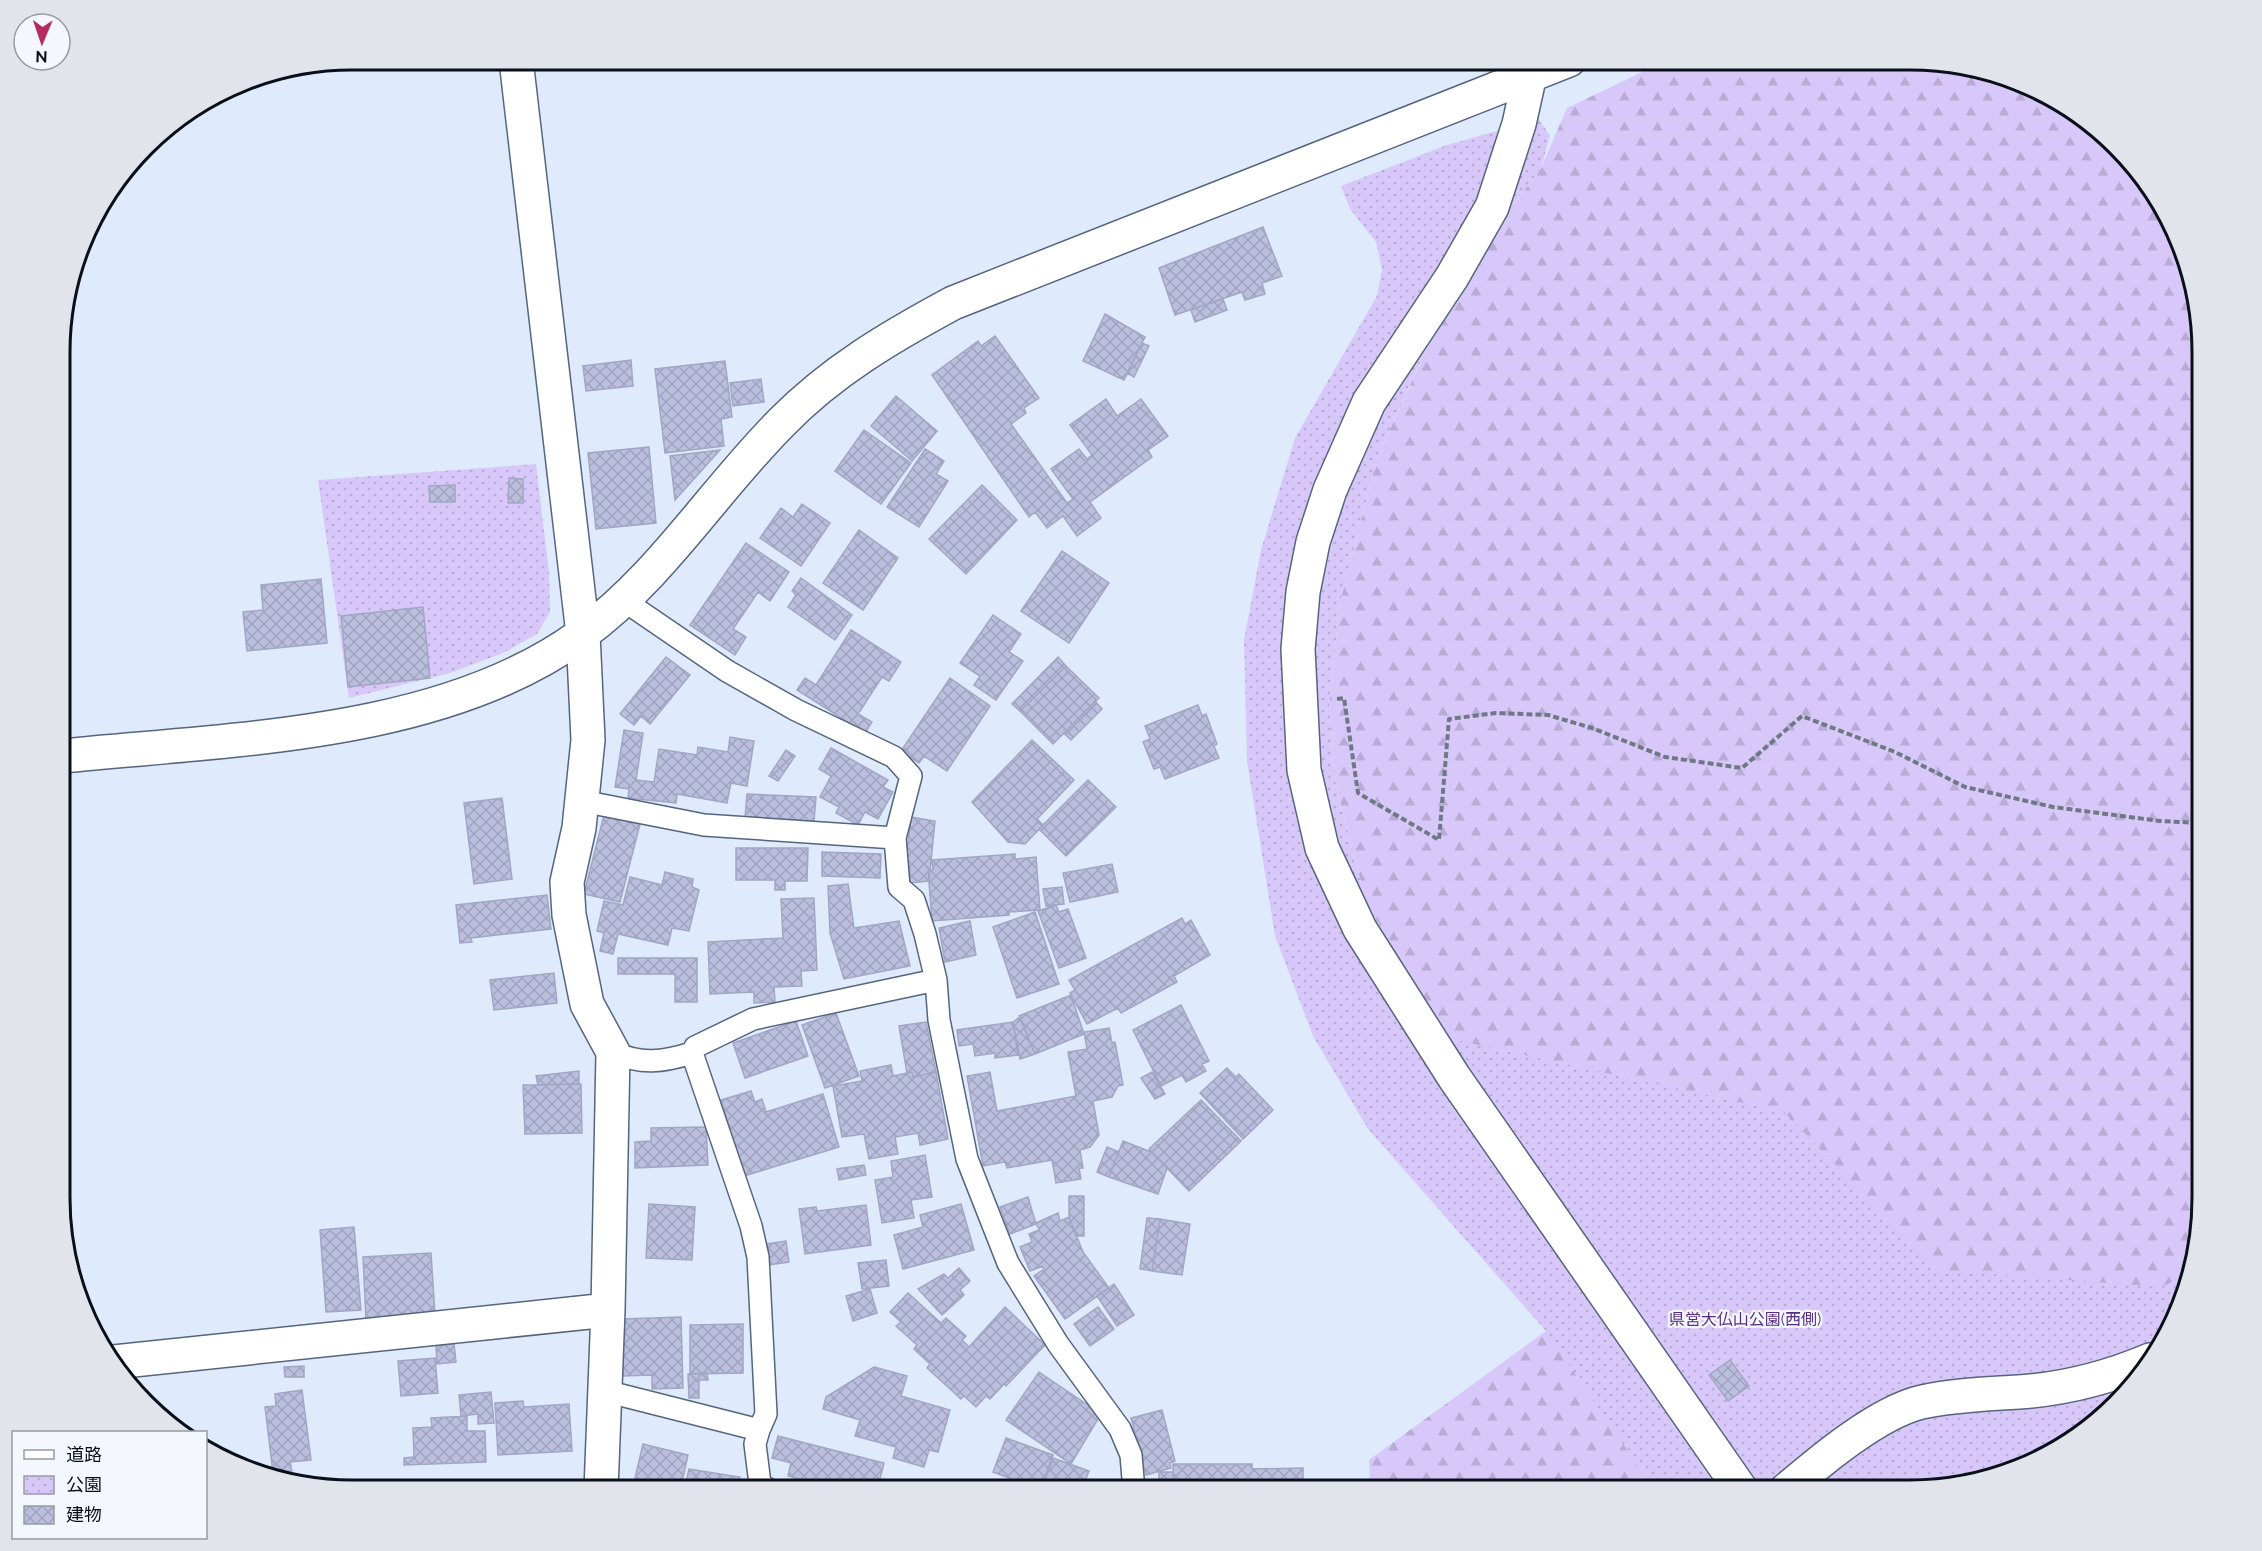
<svg xmlns="http://www.w3.org/2000/svg" width="2262" height="1551" viewBox="0 0 2262 1551" font-family="Raleway,'Noto Sans JP',sans-serif">
<style>
.forest{fill:url(#forest-firs)}
.park{fill:url(#park-dots)}
.building{fill:url(#building-cross-hatch);stroke:#a2a6c4;stroke-width:1.5}
.lines{fill:none;stroke-linecap:round;stroke-linejoin:round}
.service-casing{stroke:#55657e;stroke-width:24}
.minor-casing{stroke:#55657e;stroke-width:36}
.tertiary-casing{stroke:#55657e;stroke-width:36}
.path{stroke:#6f7885;stroke-width:4;stroke-dasharray:6 3;stroke-linecap:butt}
.service{stroke:#fff;stroke-width:21}
.minor{stroke:#fff;stroke-width:33}
.tertiary{stroke:#fff;stroke-width:33}
.labels{text-anchor:middle;dominant-baseline:central;stroke-width:4.5;stroke-linejoin:round;paint-order:stroke}
.park-label{font-size:16px;fill:#552e87;stroke:#f4f7fd}
.rim{fill:none;stroke:#0a101a;stroke-width:3}
</style>
<defs>
<pattern id="forest-firs" width="22" height="20" patternUnits="userSpaceOnUse" patternTransform="scale(1.5)"><rect width="22" height="20" fill="#d8c8f9"/><path d="M5 1l3.5 6h-7zM16 11l3.5 6h-7z" fill="#b8abd5"/></pattern>
<pattern id="park-dots" width="8" height="8" patternUnits="userSpaceOnUse" patternTransform="scale(1.5)"><rect width="8" height="8" fill="#d8c8f9"/><path d="M2 2h.1M6 6h.1" fill="none" stroke="#b8abd5" stroke-width="1.8" stroke-linecap="round"/></pattern>
<pattern id="building-cross-hatch" width="8" height="8" patternUnits="userSpaceOnUse" patternTransform="scale(1.5)"><rect width="8" height="8" fill="#bbbfde"/><path d="M0 0l8 8M0 8l8-8" fill="none" stroke="#9fa3be"/></pattern>
</defs>
<rect width="100%" height="100%" fill="#dfebfc"/>
<!-- forest -->
<path class="forest" d="M1665,61h263l76,15 83,44 76,87 29,69 9,58v883l-15,76 -467,198h-349l-1,-31 177,-129 -99,-293 -81,-136 -30,-116 -7,-81 11,-103 37,-144 71,-156 43,-67 50,-67 26,-60z"/>
<!-- park -->
<path class="park" d="M1539,119l11,17 -9,32 -50,67 -43,67 -37,80 -34,76 -37,144 -11,103 7,81 30,116 81,136 337,74 154,158 224,17 29,-15 -5,21 -44,83 -40,43 -63,42 -54,20 -75,10h-255l-109,-160 -178,-202 -55,-93 -38,-100 -28,-175 -3,-121 17,-90 34,-112 82,-142 5,-27 -6,-27 -26,-33 -9,-23 106,-41z
M536,464l13,108 1,40 -13,22 -34,19 -53,20 -101,25 -31,-218z"/>
<!-- building -->
<path class="building" d="M1263,227l19,49 -20,7 3,11 -20,6 -3,-8 -67,23 -16,-47z
M1223,299l4,11 -32,12 -4,-12z
M1105,314l40,23 -21,43 -41,-19z
M995,336l44,62 -15,10 2,5 -15,11 56,79 6,-4 -22,-30 28,-20 8,10 5,-4 -22,-30 36,-26 11,17 24,-17 27,37 -20,14 4,7 -62,45 11,16 -24,18 -14,-20 -16,12 -12,-16 -6,5 -97,-142 46,-34 3,5z
M1142,343l7,3 -15,31 -7,-4z
M631,360l2,26 -47,5 -3,-25z
M725,361l7,56 -11,2 3,27 -59,7 -10,-84z
M761,379l3,23 -31,4 -3,-23z
M896,396l41,35 -25,30 -41,-35z
M864,430l47,33 -30,41 -46,-33z
M649,447l7,76 -60,6 -8,-76z
M925,449l19,12 -8,13 12,7 -29,46 -32,-20z
M720,450l-45,50 -5,-44z
M509,478l14,1v24h-15z
M455,485v17h-25l-1,-16z
M982,485l35,35 -51,54 -37,-35z
M802,504l28,19 -29,43 -41,-28 21,-30 12,9z
M859,530l39,28 -35,52 -40,-27z
M746,543l43,29 -19,29 -12,-9 -25,37 13,8 -11,18 -45,-30z
M1062,551l47,32 -40,60 -48,-32z
M801,578l51,37 -17,25 -47,-33 8,-12 -4,-4z
M321,579l6,64 -80,8 -4,-39 20,-2 -2,-25z
M423,607l7,71 -82,9 -7,-71z
M993,615l28,19 -12,18 14,9 -27,39 -22,-15 6,-9 -20,-13z
M851,630l50,32 -12,19 -7,-4 -24,37 14,8 -7,11 -68,-43 8,-12 11,7z
M666,657l24,18 -40,49 -9,-8 -7,9 -14,-11z
M1058,657l8,9 -46,45 -8,-7z
M1066,666l33,32 -46,46 -33,-33z
M950,678l40,28 -43,65 -23,-15 -5,7 -18,-12z
M1095,701l7,8 -31,31 -7,-7z
M1198,705l4,11 4,-2 11,30 -3,2 5,12 -54,21 -5,-12 -6,2 -11,-27 7,-3 -5,-13z
M624,730l19,3 -7,47 18,2 5,-33 38,6 1,-8 30,5 2,-15 24,4 -7,45 -16,-3 -4,20 -50,-9 -1,9 -48,-5 1,-9 -14,-2z
M1032,740l42,40 -37,39 6,6 -18,19 -17,-2 -36,-40z
M831,748l57,32 -5,7 10,5 -15,27 -13,-7 -7,13 -22,-12 3,-6 -19,-10 11,-21 -12,-7z
M786,750l9,6 -17,25 -9,-5z
M1088,780l28,27 -50,49 -27,-27z
M747,794l69,3 -2,24 -69,-3z
M502,798l10,81 -38,5 -10,-81z
M604,815l36,9 -20,78 -36,-8z
M911,817l24,4 -6,60 -19,2v-15h-5z
M736,848h72l-1,33h-22v9h-10v-10h-39z
M822,852l59,2 -1,24 -58,-2z
M1015,854v5l21,-2 4,53 -31,2v3l-77,6 -4,-51h5l-1,-10z
M1112,864l6,28 -48,10 -7,-29z
M665,872l28,7 -1,8 7,3 -10,41 -17,-3 -4,17 -50,-11 -5,20 -13,-3 4,-18 -7,-2 7,-30 19,4 7,-28 32,8z
M848,884l6,44 45,-7 11,45 -66,13 -14,-46 -2,-47z
M1062,887l2,17 -18,2 -3,-17z
M547,895l4,34 -80,9 1,4 -12,1 -4,-38z
M814,898l3,72 -16,1 1,15 -28,1 1,15 -21,1v-11l-44,2 -2,-52 75,-4 -2,-39z
M1056,905l3,7 9,-3 18,49 -27,10 -21,-57z
M1035,912l24,72 -42,14 -24,-71z
M1182,918l3,6 6,-4 19,35 -36,21 3,6 -56,31 -3,-5 -31,16 -17,-31 5,-3 -6,-10z
M970,921l6,34 -31,7 -6,-34z
M618,958h79v44h-22v-28h-57z
M554,973l3,30 -63,7 -4,-30z
M1071,995l13,39 -49,20 -16,-38z
M1181,1005l28,56 -7,3 4,7 -20,11 -4,-7 -21,11 -28,-56z
M836,1013l23,63 -34,12 -23,-63z
M1020,1017l15,37 -15,5 -7,-37z
M796,1021l12,35 -63,22 -12,-35z
M926,1022l10,50 -23,5 -1,-5 -5,1 -8,-47z
M1013,1022l5,33 -23,3v-5l-20,3 -2,-12 -14,2 -2,-16z
M1109,1028l3,15 3,-1 8,43 -5,1 -6,11 -19,4 6,34 -9,12 -10,3 3,18h-4l2,11 -25,4 -4,-23 -45,8 -2,-6 -22,4 -16,-90 23,-4 7,39 79,-15 -8,-44 19,-3 -3,-17z
M891,1065l2,11 19,-4 1,5 23,-5 12,67 -28,6 -2,-12 -23,4 3,17 -29,5 -5,-25 -22,3 -9,-51 29,-5 -2,-10z
M1227,1068l9,9 3,-3 34,36 -30,29 -43,-46z
M579,1071v13l-41,1 -2,-9z
M1152,1072l13,22 -10,5 -14,-21z
M581,1084l1,49 -57,1 -2,-49z
M751,1091l4,11 7,-3 4,13 57,-18 16,53 -95,29 -23,-76z
M1201,1100l40,41 -52,50 -40,-42z
M706,1127l2,38 -73,3v-26l16,-1v-13z
M1123,1141l28,11 16,16 -9,26 -49,-17z
M1107,1147l12,5 -10,25 -12,-5z
M925,1155l7,42 -21,3 3,18 -32,5 -7,-43 18,-3 -2,-16z
M864,1165l2,10 -27,5 -2,-11z
M1069,1196h15v40h-8l-7,-19z
M1028,1197l8,27 -26,10 -10,-27z
M649,1204l46,3 -3,53 -46,-2z
M961,1204l13,46 -71,19 -9,-34 29,-8 -3,-12z
M866,1205l5,40 -66,9 -6,-45 17,-2 1,4z
M1058,1213l2,8 9,-4 14,35 26,36 -44,31 -31,-43 10,-7 -1,-3 -13,5 -10,-24 12,-5 -3,-8 10,-4 -3,-7z
M1147,1218l13,1 -8,52 -12,-2z
M1160,1219l30,5 -8,51 -30,-4z
M354,1227l7,83 -35,2 -6,-82z
M786,1241l3,21 -20,3 -3,-21z
M431,1253l4,62 -69,5 -3,-63z
M886,1260l3,26 -27,3 -4,-26z
M959,1268l11,13 -10,9 4,5 -22,20 -24,-26 26,-15 4,4z
M1114,1284l20,31 -17,11 -20,-30z
M870,1289l7,24 -24,8 -7,-25z
M908,1293l33,30 5,-5 20,18 -4,4 7,7 36,-40 40,38 -39,41 -2,-2 -14,15 -4,-3 -10,11 -12,-11 -3,3 -34,-31 3,-4 -16,-15 3,-4 -21,-19 5,-4 -11,-10z
M1098,1307l16,22 -24,17 -16,-22z
M681,1317l2,71 -31,1v-14l-29,1 -1,-57z
M743,1324v49l-53,1v-49z
M454,1344l2,18 -19,2 -1,-18z
M435,1358l3,35 -37,3 -3,-35z
M1730,1360l19,26 -21,15 -19,-26z
M304,1366v11h-19l-1,-10z
M874,1367l33,9 -6,20 49,14 -12,42 -9,-2 -5,17 -31,-9 3,-11 -41,-11 5,-16 -37,-11 3,-12z
M1039,1372l62,42 -30,50 -65,-44z
M707,1373l1,7h-9v18h-10l-1,-24z
M302,1390l9,70 -21,2 2,9 -19,2 -8,-66 11,-1 -1,-12z
M491,1392l3,31 -16,1v-10l-17,2 -2,-21z
M523,1401l1,6 45,-3 3,47 -74,4 -3,-52z
M1162,1410l13,51 -5,2 1,5 -25,7 -15,-57z
M467,1416v15h18l1,31 -82,3v-7l10,-1 -1,-29 19,-1 -1,-9z
M778,1436l106,27 -7,28h-65l3,-8 -27,-7 3,-13 -19,-5z
M1006,1438l47,17 -13,36h-35l4,-13 -16,-6z
M643,1444l45,11 -8,36h-48z
M1053,1458l36,13 -8,20h-40z
M1173,1464h79v5l51,-1v23h-130z
M689,1469l51,8 -3,14h-53z
M1159,1472h14v19h-14z"/>
<g class="lines">
<defs>
<path id="service" d="M623,600l104,71 69,39 98,47 17,19 -16,62 4,49 15,13 11,34 11,46 3,40 28,139 41,104 50,81 62,85 11,26 3,36
M582,801l122,24 191,13
M613,1052c28,13 50,10 79,1l59,173 7,31 8,157 -7,16
M692,1053l3,-6 58,-28 183,-39
M605,1391l154,39 -4,14 5,40 12,7"/>
<path id="minor" d="M516,60l67,574 5,106 -9,88 -12,54 2,33 18,89 26,48 -5,258 -7,180
M114,1362l494,-52
M1785,1491c34,-29 93,-79 137,-89 36,-8 73,-8 109,-11 41,-4 81,-15 119,-31"/>
<path id="tertiary" d="M1533,61l-14,63 -27,83 -40,70 -83,125 -39,88 -17,52 -10,50 -5,57 6,121 18,78 38,81 94,148 288,414
M62,756c167,-17 379,-19 519,-121 80,-58 132,-144 201,-213 50,-51 108,-85 171,-119l616,-243"/>
</defs>
<!-- service casing -->
<use href="#service" class="service-casing"/>
<!-- minor casing -->
<use href="#minor" class="minor-casing"/>
<!-- tertiary casing -->
<use href="#tertiary" class="tertiary-casing"/>
<!-- path -->
<path class="path" d="M1337,699l7,-1 14,95 81,47 10,-121 47,-6 52,2 44,13 73,29 77,11 60,-52 93,36 70,35 88,20 107,14 41,2"/>
<!-- service -->
<use href="#service" class="service"/>
<!-- minor -->
<use href="#minor" class="minor"/>
<!-- tertiary -->
<use href="#tertiary" class="tertiary"/>
</g>
<g class="labels">
<!-- park labels -->
<g class="park-label">
<text x="1745" y="1319">県営大仏山公園(西側)</text>
</g>
</g>
<!-- crop -->
<path d="M0 0H2262V1551H0ZM352 70H1910A282 282 0 0 1 2192 352V1198A282 282 0 0 1 1910 1480H352A282 282 0 0 1 70 1198V352A282 282 0 0 1 352 70Z" fill="#e1e5eb" fill-rule="evenodd"/>
<path class="rim" d="M352 70H1910A282 282 0 0 1 2192 352V1198A282 282 0 0 1 1910 1480H352A282 282 0 0 1 70 1198V352A282 282 0 0 1 352 70Z"/>
<!-- legend -->
<rect x="12" y="1431" width="195" height="108" fill="#f4f7fd" stroke="#969ba2" stroke-width="1.5"/>
<rect x="24" y="1450" width="30" height="9" fill="#ffffff" stroke="#969ba2" stroke-width="1.5"/>
<text x="66" y="1461" font-size="18" fill="#0a101a">道路</text>
<rect x="24" y="1476" width="30" height="18" fill="url(#park-dots)" stroke="#969ba2" stroke-width="1.5"/>
<text x="66" y="1491" font-size="18" fill="#0a101a">公園</text>
<rect x="24" y="1506" width="30" height="18" fill="url(#building-cross-hatch)" stroke="#969ba2" stroke-width="1.5"/>
<text x="66" y="1521" font-size="18" fill="#0a101a">建物</text>
<!-- north arrow -->
<g transform="translate(42 42) rotate(182)"><circle r="28" fill="#f4f7fd" stroke="#969ba2" stroke-width="1.5"/>
<path d="M0-4.5L10 22L0 15L-10 22Z" fill="#b72a61"/>
<text y="-9" font-size="16" font-weight="bold" text-anchor="middle" fill="#0a101a">N</text>
</g>
</svg>
